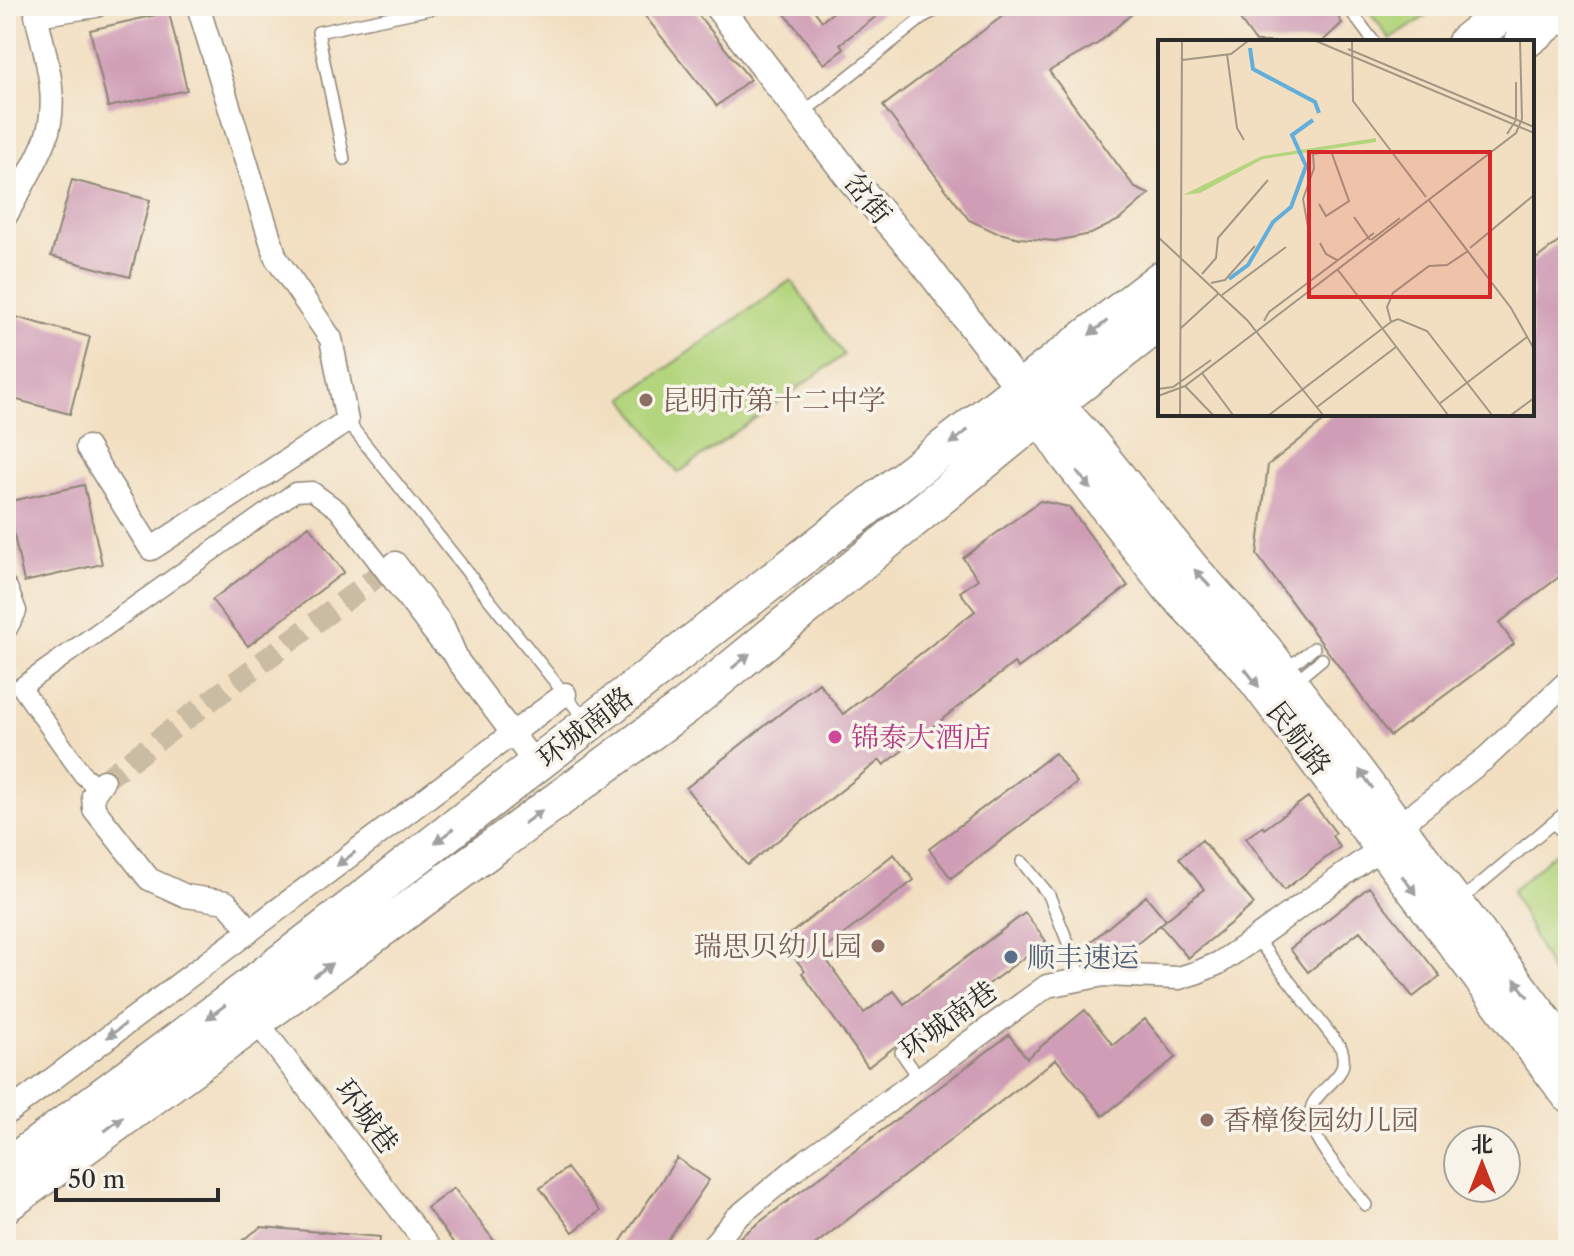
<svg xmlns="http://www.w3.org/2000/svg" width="1574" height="1256" viewBox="0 0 1574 1256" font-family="'Libre Caslon Text','Noto Serif SC',serif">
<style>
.green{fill:#b3d57d;stroke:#6f8054;stroke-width:2}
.building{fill:#cf9db6}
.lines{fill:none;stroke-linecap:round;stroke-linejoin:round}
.minor-tunnel{stroke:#cabba3;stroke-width:22;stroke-dasharray:22 11;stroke-linecap:butt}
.service-casing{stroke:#8e8576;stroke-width:14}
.pedestrian-casing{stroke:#8e8576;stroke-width:21}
.minor-casing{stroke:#8e8576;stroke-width:25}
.tertiary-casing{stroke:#8e8576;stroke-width:31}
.secondary-casing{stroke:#8e8576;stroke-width:35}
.primary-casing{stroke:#8e8576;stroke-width:39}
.service{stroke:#fff;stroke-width:11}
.pedestrian{stroke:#fff;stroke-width:18}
.minor{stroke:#fff;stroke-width:22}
.tertiary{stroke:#fff;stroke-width:28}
.secondary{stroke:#fff;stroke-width:32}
.primary{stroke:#fff;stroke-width:36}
.oneway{fill:#a0a0a0}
.education-dot{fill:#8d6e63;stroke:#f7f3e8;stroke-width:3}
.hotel-dot{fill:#d1479c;stroke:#f7f3e8;stroke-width:3}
.service-dot{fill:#5c6f8a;stroke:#f7f3e8;stroke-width:3}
.labels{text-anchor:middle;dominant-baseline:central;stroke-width:7;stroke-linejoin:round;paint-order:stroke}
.street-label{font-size:28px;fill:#2b2b2b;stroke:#f7f3e8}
.education-label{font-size:28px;fill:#785e54;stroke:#f7f3e8;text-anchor:start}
.hotel-label{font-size:28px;fill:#b23c85;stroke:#f7f3e8;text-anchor:start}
.service-label{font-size:28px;fill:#4e5e75;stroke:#f7f3e8;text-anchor:start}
.inset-river{fill:none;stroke:#62aedb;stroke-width:4}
.inset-road{fill:none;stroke:#a29785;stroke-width:2}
.view{fill:#d62828;fill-opacity:0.15;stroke:#d62828;stroke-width:4}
.inset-edge{fill:none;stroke:#2b2b2b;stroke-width:4}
</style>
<rect width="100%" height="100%" fill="#f7f3e8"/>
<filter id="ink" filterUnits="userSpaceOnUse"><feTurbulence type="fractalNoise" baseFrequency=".0125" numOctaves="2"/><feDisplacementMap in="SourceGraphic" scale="16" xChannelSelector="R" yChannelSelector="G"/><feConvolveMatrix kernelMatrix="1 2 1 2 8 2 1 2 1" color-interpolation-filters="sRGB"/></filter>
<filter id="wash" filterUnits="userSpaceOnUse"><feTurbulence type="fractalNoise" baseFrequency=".006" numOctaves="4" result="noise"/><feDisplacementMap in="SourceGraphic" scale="32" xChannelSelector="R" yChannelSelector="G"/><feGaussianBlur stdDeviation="1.8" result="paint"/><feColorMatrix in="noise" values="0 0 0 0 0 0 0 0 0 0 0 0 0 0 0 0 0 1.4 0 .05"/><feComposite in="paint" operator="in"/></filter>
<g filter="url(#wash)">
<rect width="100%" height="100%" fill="#f2dfc1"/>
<!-- green -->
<path class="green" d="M1366,6h75l-51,34z
M791,280l53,75 -166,118 -54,-75z
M1559,849l9,8v151l-56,-117z"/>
<g id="blocks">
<!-- building -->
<path class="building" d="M637,6h54l59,73 -33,27z
M779,6h32l11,15 19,-15h49l-50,38 4,5 -20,15z
M1016,6h125l-44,38 -48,27 86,117 14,6 -30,26 -28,14 -36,7 -35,-3 -25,-6 -26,-12 -86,-114z
M1230,6h102l10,17 -20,19h-66z
M169,12l18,78 -79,17 -18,-77z
M72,180l78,20 -20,77 -79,-21z
M1568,235v335l-69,53 15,21 -124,92 -133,-181 11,-90 65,-51h199v-152z
M12,316l78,21 -20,77 -64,-17v-58z
M84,485l18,79 -78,18 -17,-80z
M1040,501l29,6 59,79 -110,82 -4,-5 -130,102 -4,-5 -133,105 -61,-77 133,-105 24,31 132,-103 -15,-19 18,-13 -15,-21z
M309,526l35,46 -96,74 -36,-46z
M1055,753l22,30 -126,95 -22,-29z
M1308,797l28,36 -4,3 8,11 -56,43 -38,-52 17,-12 1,3z
M1202,840l52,64 -66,54 -28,-33 44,-36 -25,-31z
M894,854l20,26 -93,72 43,61 30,-22 10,13 121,-91 21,28 -136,102 -2,-3 -11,5 -29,22 -66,-94 3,-2 -24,-30z
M1369,887l71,89 -27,21 -53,-66 -52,41 -18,-23z
M1146,896l20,24 -50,41 -21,2 -12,-15z
M1085,1010l28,35 32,-26 31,38 -73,59 -47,-57 -248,191h-64l-8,-10 273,-205 18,23z
M677,1158l32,22 -48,70h-46z
M567,1168l33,43 -27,21 -33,-44z
M454,1188l47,62h-42l-32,-42z
M261,1227l119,10 -1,13h-150z"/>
</g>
</g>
<g filter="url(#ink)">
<use href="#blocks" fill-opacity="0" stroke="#8e8576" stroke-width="2"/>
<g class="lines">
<!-- minor-tunnel -->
<path class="minor-tunnel" d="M103,781l292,-218"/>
<defs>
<path id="service" d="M1347,6l27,36
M814,104l112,-89 20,-9
M344,159l-26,-127 126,-26
M347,421l239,300
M1286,669l28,-21
M1293,683l29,-24
M1553,823l15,14
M1022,862l27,33 33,83
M1461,900l107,-90
M1256,938l85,110c15,40 -48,39 -26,86 10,22 36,51 51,71
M901,1052l18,26"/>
<path id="pedestrian" d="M97,787l-14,-12 -62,-88 274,-195 17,-1 26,19 101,132 14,14"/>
<path id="minor" d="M6,216c13,-25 30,-51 40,-78 14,-40 -1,-84 -10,-123l60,-9
M87,447l64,102 196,-128 -16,-82 -55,-81 -78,-252
M395,563l48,63 15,35 78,104
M6,588l9,23 -9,17
M103,781l-10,14 1,14 55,70 37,17 40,6 24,28
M1400,825l87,-68 81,-76
M255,1019l176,231
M6,1114l559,-420
M709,1250l26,-31 68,-56 244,-177 57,-11 75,3 19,-6 21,-9 37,-25 125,-90"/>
<path id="tertiary" d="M718,6l134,174 69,79 99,129"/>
<path id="secondary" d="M1038,384l52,56 104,129 72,80 302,401
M1024,395l42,62 103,132 76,79 323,428"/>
<path id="primary" d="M1466,42l46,-36
M1523,42l45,-35
M6,1168l238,-177 916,-711
M6,1204l680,-498 352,-289 122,-95"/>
</defs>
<!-- service casing -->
<use href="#service" class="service-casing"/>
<!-- pedestrian casing -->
<use href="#pedestrian" class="pedestrian-casing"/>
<!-- minor casing -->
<use href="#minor" class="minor-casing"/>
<!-- tertiary casing -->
<use href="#tertiary" class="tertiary-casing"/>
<!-- secondary casing -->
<use href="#secondary" class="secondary-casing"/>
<!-- primary casing -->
<use href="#primary" class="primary-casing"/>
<!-- service -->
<use href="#service" class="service"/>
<!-- pedestrian -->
<use href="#pedestrian" class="pedestrian"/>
<!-- minor -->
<use href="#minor" class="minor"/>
<!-- tertiary -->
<use href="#tertiary" class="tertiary"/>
<!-- secondary -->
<use href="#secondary" class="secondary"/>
<!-- primary -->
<use href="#primary" class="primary"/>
</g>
<!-- one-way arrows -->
<defs><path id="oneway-solid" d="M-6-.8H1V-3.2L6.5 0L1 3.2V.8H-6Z" transform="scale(2)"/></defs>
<g class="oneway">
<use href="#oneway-solid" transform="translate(1098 328) rotate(142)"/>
<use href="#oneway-solid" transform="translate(959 437) rotate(142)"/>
<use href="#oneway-solid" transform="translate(1084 480) rotate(52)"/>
<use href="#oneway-solid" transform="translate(1202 578) rotate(-132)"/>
<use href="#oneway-solid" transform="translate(741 661) rotate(-39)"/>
<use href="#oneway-solid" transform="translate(1252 678) rotate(52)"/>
<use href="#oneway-solid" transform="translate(1366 779) rotate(-126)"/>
<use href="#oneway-solid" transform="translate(533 817) rotate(-36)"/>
<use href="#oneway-solid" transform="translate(444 836) rotate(142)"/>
<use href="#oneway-solid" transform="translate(346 859) rotate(143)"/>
<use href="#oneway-solid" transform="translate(1409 885) rotate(53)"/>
<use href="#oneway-solid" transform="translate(323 970) rotate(-36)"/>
<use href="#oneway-solid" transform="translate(1521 988) rotate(-127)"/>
<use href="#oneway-solid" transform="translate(216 1012) rotate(143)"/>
<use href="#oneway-solid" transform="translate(116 1031) rotate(143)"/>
<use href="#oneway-solid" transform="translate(114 1124) rotate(-37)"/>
</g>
</g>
<!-- markers -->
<g class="education-dot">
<circle cx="646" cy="400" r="8"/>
<circle cx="878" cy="946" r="8"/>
<circle cx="1207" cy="1120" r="8"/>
</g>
<circle class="hotel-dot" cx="835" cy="737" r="8"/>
<circle class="service-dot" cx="1011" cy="957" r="8"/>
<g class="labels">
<!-- street labels -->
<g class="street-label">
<text transform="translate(868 198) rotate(50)">岔街</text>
<text transform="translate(585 727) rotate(-38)">环城南路</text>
<text transform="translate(1299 738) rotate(52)">民航路</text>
<text transform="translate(948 1020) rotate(-36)">环城南巷</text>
<text transform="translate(367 1116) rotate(53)">环城巷</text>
</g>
<!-- education labels -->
<g class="education-label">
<text x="662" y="400">昆明市第十二中学</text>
<text x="862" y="946" text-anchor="end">瑞思贝幼儿园</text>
<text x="1223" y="1120">香樟俊园幼儿园</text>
</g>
<!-- hotel labels -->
<g class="hotel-label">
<text x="851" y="737">锦泰大酒店</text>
</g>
<!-- service labels -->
<g class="service-label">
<text x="1027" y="957">顺丰速运</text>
</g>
</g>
<!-- overview -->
<g transform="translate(1158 40)">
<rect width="376" height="376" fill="#f2dfc1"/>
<path d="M218,98v4l-113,17 -63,34 -17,2 79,-39z" fill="#b3d57d"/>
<path class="inset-river" d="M92,8l3,21 62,33 4,11M71,239l19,-14 25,-43 18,-15 15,-41 -14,-31 21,-15"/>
<path class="inset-road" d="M158,1l218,92M194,1l1,60 73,96M190,9l186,78M69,14l10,74 7,12M24,20l49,-6 17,-13M349,94l9,-14v-38M270,159l83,109 23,41M196,177l16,23M150,187l-5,-28 11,-31 -1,-14 18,-3 18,50 -23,15 -7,-12M0,197l89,83 76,95M213,200l29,-22M162,203l6,11 11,6M312,208l64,-53M180,230l110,145M44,234l14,-16 2,-20 50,-58M53,243l14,-3 30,-34M64,255l64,-48M106,281l5,-9 105,-79M233,282l7,-3 29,12 65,84M233,282l-4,-15 6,-14 36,-27 18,-1 21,-14M23,288l37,-34M44,333l31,42M27,346l28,29M0,349l15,-2 38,-27M0,356l27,-10 331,-253 6,-14 -2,-78M281,364l88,-67M159,367l79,-60M22,375l2,-374M111,375l122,-93M353,375l23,-17"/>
<path class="view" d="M151,112h181v145h-181z"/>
<rect width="376" height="376" class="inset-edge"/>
</g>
<!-- margin -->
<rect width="1574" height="1256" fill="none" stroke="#f7f3e8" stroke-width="32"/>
<!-- north arrow -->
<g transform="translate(1482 1164)"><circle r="38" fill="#f7f3e8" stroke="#a5a39c" stroke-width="2"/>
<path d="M0-6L14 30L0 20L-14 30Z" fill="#c8321e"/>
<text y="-12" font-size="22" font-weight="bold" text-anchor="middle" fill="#2b2b2b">北</text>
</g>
<!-- scale -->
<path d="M56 1188v12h162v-12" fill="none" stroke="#2b2b2b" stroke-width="4"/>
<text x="68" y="1188" font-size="24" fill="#2b2b2b" stroke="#f7f3e8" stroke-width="6" paint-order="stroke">50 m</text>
</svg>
